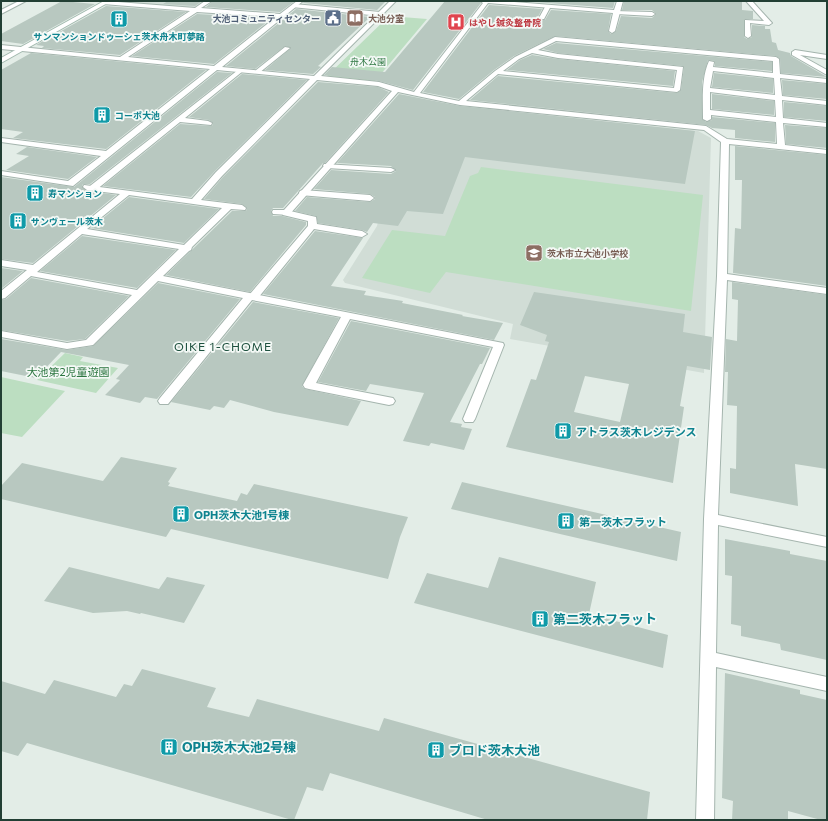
<svg xmlns="http://www.w3.org/2000/svg" width="828" height="821" viewBox="0 0 828 821" font-family="Commissioner,'Noto Sans JP',sans-serif">
<style>
.built{fill:#d1ddd6}
.green{fill:#bcdec1}
.building{fill:#b8c8c0;fill-rule:evenodd}
.lines{fill:none;stroke-linecap:round;stroke-linejoin:round}
.lane-casing{stroke:#a5b5ae;stroke-width:2}
.street-casing{stroke:#a5b5ae;stroke-width:2}
.secondary-casing{stroke:#a1b9ae;stroke-width:2}
.lane{fill:#fff;fill-rule:evenodd}
.street{fill:#fff;fill-rule:evenodd}
.secondary{fill:#fff;fill-rule:evenodd}
.labels{text-anchor:middle;dominant-baseline:central;stroke-width:3.5;stroke-linejoin:round;paint-order:stroke}
.far-service-label{font-size:9px;font-weight:bold;fill:#4e5e75;stroke:#f4f9f6;text-anchor:end}
.far-education-label{font-size:9px;font-weight:bold;fill:#785e54;stroke:#f4f9f6;text-anchor:start}
.far-health-label{font-size:9px;font-weight:bold;fill:#be3a42;stroke:#f4f9f6;text-anchor:start}
.far-culture-label{font-size:9px;font-weight:bold;fill:#0d838f;stroke:#f4f9f6;text-anchor:start}
.far-park-label{font-size:9px;fill:#2c7640;stroke:#f4f9f6}
.park-label{font-size:11px;fill:#2c7640;stroke:#f4f9f6}
.culture-label{font-size:11px;font-weight:bold;fill:#0d838f;stroke:#f4f9f6;text-anchor:start}
.neighbourhood-label{font-size:12px;letter-spacing:1px;fill:#1e513f;stroke:#f4f9f6}
.near-culture-label{font-size:13px;font-weight:bold;fill:#0d838f;stroke:#f4f9f6;text-anchor:start}
</style>
<rect width="100%" height="100%" fill="#e3ede7"/>
<!-- built -->
<path class="built" d="M206,1l-14,8 -70,-7 1,-1z
M454,106l244,25 13,7 -7,235 -194,-34 3,-15 -168,-41 -2,-3 34,-54 3,-13z"/>
<!-- green -->
<path class="green" d="M389,16l38,3 -52,62 -48,-5z
M481,167l222,28 -12,116 -245,-39 -16,21 -68,-15 30,-48 53,6 25,-60 8,-3z
M65,353l18,4 -3,4 38,7 -22,25 -59,-13z
M1,377l64,14 -43,46 -21,-4z"/>
<!-- building -->
<path class="building" d="M62,1l33,3 -72,40 -22,-3v-7z
M168,1h34l-7,5 -32,-2z
M213,1h82l-15,11 -74,-5z
M304,1h82l-9,9 -74,-7z
M445,1h34l2,2 -68,87 -34,-9 -55,-6 8,-8 53,5z
M522,1h93l-2,7z
M624,1l118,1v8l11,1v8h-9v18l3,2 5,-2v-12l13,1v3h5l2,13 4,1 2,7 12,3 1,3 36,21 -46,-4 -1,-14 -4,-3 -221,-20 -41,20 -20,14 -35,29 -36,-7 66,-87 53,4 -4,8 2,3h5l6,-10 60,4 -3,17 3,3 5,-3 5,-15 31,2 4,-4 -4,-4h-30z
M106,6l80,6 -66,43 -78,-7 2,-2 -8,-1z
M296,9l74,8 -52,49 3,1 -8,7 -48,-4 26,-22 -6,-2 -30,23 -29,-3z
M197,14l75,4 -58,46 -82,-8z
M556,43l216,19v9l-57,-5v-5l-7,-1 -6,22v37l4,3 6,-2v-3l63,6v19l-40,-4v-8l-23,-2 -6,-3 -236,-25 28,-24 179,17 4,-3 3,-23 -1,-1 -125,-13 -15,-4z
M31,53l175,17 -100,79 -93,-11 10,-6 -22,-3v-59z
M532,55l26,4 117,12 -2,15 -166,-16 13,-10z
M217,72l15,1 -142,111h-7l-1,2 5,5 29,4 -83,68 -32,-4v-82l73,10z
M714,73l59,6v14l-61,-6z
M242,74l65,6 -92,91 -24,26 -88,-11 77,-62 32,2 1,-3 -4,-3 -20,-3z
M782,80l45,4v15l-44,-4z
M318,82l60,5 11,5 -64,71h-2l-40,45h-10l-2,3 2,5h9l24,6v3l-56,67 -84,-17 66,-64h14l1,-3 -5,-4 -38,-5 19,-22z
M399,94l61,12 235,25 -10,53 -220,-27 -22,57 -36,-3 -9,15 -25,-3 -6,9 -5,-2 -44,-7 -2,-7 -21,-5 12,-14 63,5 5,-3v-2l-5,-3 -56,-5 17,-19 60,4 5,-3 -5,-5 -54,-3z
M712,94l62,7v14l-62,-6z
M784,102l43,4v15l-43,-4z
M785,125l42,3v20l-41,-4z
M735,146l92,9v131l-94,-13 2,-45 6,1 1,-49h-7z
M27,147l70,10 -29,22 -62,-9 23,-14 -13,-2z
M129,197l90,12 -35,34 -93,-15z
M315,231l48,7 -32,48 35,5 -2,4 39,6 -1,2 61,12 -1,1 41,7 -9,17 -231,-46z
M82,236l94,14 -39,38 -97,-17z
M1,268l22,3 -22,18z
M31,278l98,18 -44,43 -18,2 -66,-11v-30l5,-1z
M732,282l95,13v174l-32,-5 3,42 -68,-13v-25l6,1 1,-63 -10,-1 1,-33h-3l1,-33 11,2 1,-41 -6,-1z
M158,283l82,16 -83,100 -12,-2 -5,6 -35,-8 15,-15 -4,-1 13,-14 -68,-13 -25,26 -35,-7v-32l66,11 26,-4z
M534,292l151,22 -2,18 29,5 -2,33 -23,-4 -7,40 4,1 -11,76 -167,-36 25,-68 5,1 13,-38 -4,-1 2,-6 -27,-10zM585,376l44,8 -9,38 -46,-10z
M253,302l86,16 -37,68 3,3 56,12 -13,25 -74,-14 -44,-12 -6,8 -10,-2 -4,4 -39,-8z
M351,321l139,27 -8,16h-2l-30,58 12,2 -1,3 11,2 -8,21 -33,-7 -2,3 -26,-5 21,-48 -54,-9 -4,7 -48,-9z
M121,457l56,11 -9,14 2,1 -2,3 69,15 4,-8 6,2 7,-11 154,33 -8,20 -12,42 -217,-50 -5,8 -165,-38v-13l21,-23 81,18z
M462,482l219,50 -4,29 -226,-52z
M725,539l65,12v3l37,7v99l-46,-10 -1,-6 -39,-8v-10l-10,-2 1,-48 -7,-1z
M499,557l97,25 -7,32 79,21 -5,33 -249,-65 13,-30 61,15z
M69,567l90,22 8,-12 38,8 -21,38 -43,-10 -1,1 -13,-3 -34,2 -49,-12z
M142,669l74,19 -9,19 42,10 8,-18 122,32 5,-13 266,74 -3,28h-159l-158,-47 -7,18 -16,-4 -13,33h-2l-265,-77 -9,13 -17,-5v-70l44,13 9,-14 62,17 8,-13 8,2z
M725,673l75,17v4l27,6v120h-6l-33,-9v9h-56l1,-19 -11,-3z"/>
<g class="lines">
<defs>
<path id="lane" d="M294,4l86,8 3,2 -3,2 -88,-9v-2z
M546,5l5,1 -7,13h-4l-1,-1z
M614,11l38,1 3,2 -3,2 -36,-2 -3,-2z
M285,47l5,1 -31,25h-4v-2z
M238,70l5,1 -58,47 23,3 4,2 -1,2 -31,-3 -84,68h-6l-1,-2 1,-2z
M324,164l67,4 4,2 -4,2 -64,-4 -4,-2z
M303,190l67,5 4,3 -4,3 -70,-6 -1,-2 1,-2z
M286,210l30,7 1,7 45,7 5,3 -5,3 -48,-8 -56,69h-8l-1,-2 1,-2 58,-68v-5l-25,-6 -1,-2 1,-2z"/>
<path id="street" d="M19,1h7l-25,13v-4z
M105,1l90,7 10,-7h7l-11,7 79,6 17,-13h6l-81,66 92,9 76,-75h6l-75,75 58,6 35,10 69,-89 -3,-2h23l111,9 3,-9h6l-8,30 -3,2 -3,-2 4,-18 -125,-10 -68,90 39,8 36,-30 20,-14 40,-20 221,20 3,2 1,15 47,5v4l-47,-5 2,18 45,5v4l-45,-5 1,18 44,5v4l-44,-4 2,22 42,5v4l-98,-10 -2,130 100,14v6l-100,-14 -9,235 109,22v10l-109,-22 -2,128 111,24v14l-111,-24 -2,153h-18l8,-301 13,-243 4,-134 -17,-12 -244,-25 -62,-13 -109,123 -16,-1 -1,-2 1,-2h11l108,-119 -14,-5 -61,-6 -95,96 -21,24 41,5 4,3 -1,2 -14,-1 -39,38 -1,3 -2,1 -26,25 340,67 1,2 -29,74 -2,3h-8l-2,-3 30,-72 -143,-28 -34,64 77,15 2,3 -2,3 -4,1 -80,-16 -4,-1 -2,-3 38,-68 -89,-17 -84,104h-8l-2,-3 2,-3 83,-100 -85,-17 -65,64 -26,4 -66,-12v-6l66,12 19,-3 46,-45 -101,-19 -26,22 -4,1v-8l26,-21 -26,-4v-6l32,5 87,-71 -33,-4 -4,-3 1,-2 108,14 24,-27 94,-93 -93,-9 -144,116 -72,-11v-4l67,10 33,-25 -100,-14v-4l105,13 104,-82 -209,-20v-4l119,12 70,-46 -87,-7 -1,-1zM197,12l79,5 -62,49 -86,-9zM556,41l217,20v12l-60,-6 1,-5 -5,-1c-8,18 -6,40 -6,58l4,2 4,-2v-4l65,7 1,22 -50,-5 -21,-13 -240,-25 32,-27 179,18 3,-2 3,-23 -125,-13 -20,-4zM532,53l26,5 119,12 -3,18 -171,-17 16,-12zM713,71l61,7 1,17 -65,-7zM710,92l65,8 1,17 -66,-7zM129,195l93,13 -38,37 -97,-16zM82,234l97,15 -42,41 -100,-18z
M746,1h6l20,22 -3,2 -19,-2 1,13 -3,2 -3,-2v-16l19,1z
M795,50l32,5v4l-27,-4 27,15v5l-35,-20v-3z"/>
<path id="secondary" d="M104,1h7l-110,62v-5z"/>
</defs>
<!-- lane casing -->
<use href="#lane" class="lane-casing"/>
<!-- street casing -->
<use href="#street" class="street-casing"/>
<!-- secondary casing -->
<use href="#secondary" class="secondary-casing"/>
<!-- lane -->
<use href="#lane" class="lane"/>
<!-- street -->
<use href="#street" class="street"/>
<!-- secondary -->
<use href="#secondary" class="secondary"/>
</g>
<!-- icons -->
<defs>
<symbol id="civic-square" viewBox="-11 -11 22 22"><rect x="-9" y="-9" width="18" height="18" rx="4" fill="#5c6f8a" stroke="#f4f9f6"/><path d="M-.6-6.5H3V-4.5H.6V-3L4-1V1h2V6H-6V1h2V-1L-.6-3ZM-1.2 2.5V6h2.4V2.5Z" fill="#fff"/></symbol>
<symbol id="library-square" viewBox="-11 -11 22 22"><rect x="-9" y="-9" width="18" height="18" rx="4" fill="#8d6e63" stroke="#f4f9f6"/><path d="M-6-4Q-3-5.5-.7-3.5V5Q-3 3-6 4ZM6-4Q3-5.5 .7-3.5V5Q3 3 6 4Z" fill="#fff"/></symbol>
<symbol id="building-square" viewBox="-11 -11 22 22"><rect x="-9" y="-9" width="18" height="18" rx="4" fill="#0f9aa8" stroke="#f4f9f6"/><path d="M-4-6H4V6H1V3H-1V6H-4ZM-2.5-4.3h1.7v1.8h-1.7ZM.8-4.3h1.7v1.8H.8ZM-2.5-1h1.7V.8h-1.7ZM.8-1h1.7V.8H.8Z" fill="#fff"/></symbol>
<symbol id="hospital-square" viewBox="-11 -11 22 22"><rect x="-9" y="-9" width="18" height="18" rx="4" fill="#e0444e" stroke="#f4f9f6"/><path d="M-5-5h3v3.5h4V-5h3V5h-3V1.5h-4V5h-3Z" fill="#fff"/></symbol>
<symbol id="school-square" viewBox="-11 -11 22 22"><rect x="-9" y="-9" width="18" height="18" rx="4" fill="#8d6e63" stroke="#f4f9f6"/><path d="M0-5L7-2L0 1L-7-2ZM-4 1L0 2.5L4 1V4Q0 6-4 4Z" fill="#fff"/></symbol>
</defs>
<g fill-rule="evenodd">
<use href="#civic-square" x="323" y="8" width="20" height="20"/>
<use href="#library-square" x="345" y="8" width="20" height="20"/>
<use href="#building-square" x="109" y="9" width="20" height="20"/>
<use href="#hospital-square" x="446" y="12" width="20" height="20"/>
<use href="#building-square" x="92" y="105" width="20" height="20"/>
<use href="#building-square" x="25" y="183" width="20" height="20"/>
<use href="#building-square" x="8" y="211" width="20" height="20"/>
<use href="#school-square" x="524" y="243" width="20" height="20"/>
<use href="#building-square" x="553" y="421" width="20" height="20"/>
<use href="#building-square" x="171" y="504" width="20" height="20"/>
<use href="#building-square" x="556" y="511" width="20" height="20"/>
<use href="#building-square" x="530" y="609" width="20" height="20"/>
<use href="#building-square" x="159" y="737" width="20" height="20"/>
<use href="#building-square" x="426" y="740" width="20" height="20"/>
</g>
<g class="labels">
<!-- far-service labels -->
<g class="far-service-label">
<text x="320" y="18">大池コミュニティセンター</text>
</g>
<!-- far-education labels -->
<g class="far-education-label">
<text x="368" y="18">大池分室</text>
<text x="547" y="253">茨木市立大池小学校</text>
</g>
<!-- far-health labels -->
<g class="far-health-label">
<text x="469" y="22">はやし鍼灸整骨院</text>
</g>
<!-- far-culture labels -->
<g class="far-culture-label">
<text x="119" y="36" text-anchor="middle">サンマンションドゥーシェ茨木舟木町夢路</text>
<text x="115" y="115">コーポ大池</text>
<text x="48" y="193">寿マンション</text>
<text x="31" y="221">サンヴェール茨木</text>
</g>
<!-- far-park labels -->
<g class="far-park-label">
<text x="368" y="61">舟木公園</text>
</g>
<!-- park labels -->
<g class="park-label">
<text x="68" y="371">大池第2児童遊園</text>
</g>
<!-- culture labels -->
<g class="culture-label">
<text x="576" y="431">アトラス茨木レジデンス</text>
<text x="194" y="514">OPH茨木大池1号棟</text>
<text x="579" y="521">第一茨木フラット</text>
</g>
<!-- neighbourhood labels -->
<g class="neighbourhood-label">
<text x="223" y="346">OIKE 1-CHOME</text>
</g>
<!-- near-culture labels -->
<g class="near-culture-label">
<text x="553" y="619">第二茨木フラット</text>
<text x="182" y="747">OPH茨木大池2号棟</text>
<text x="449" y="750">ブロド茨木大池</text>
</g>
</g>
<!-- border -->
<rect width="828" height="821" fill="none" stroke="#223f34" stroke-width="4"/>
</svg>
